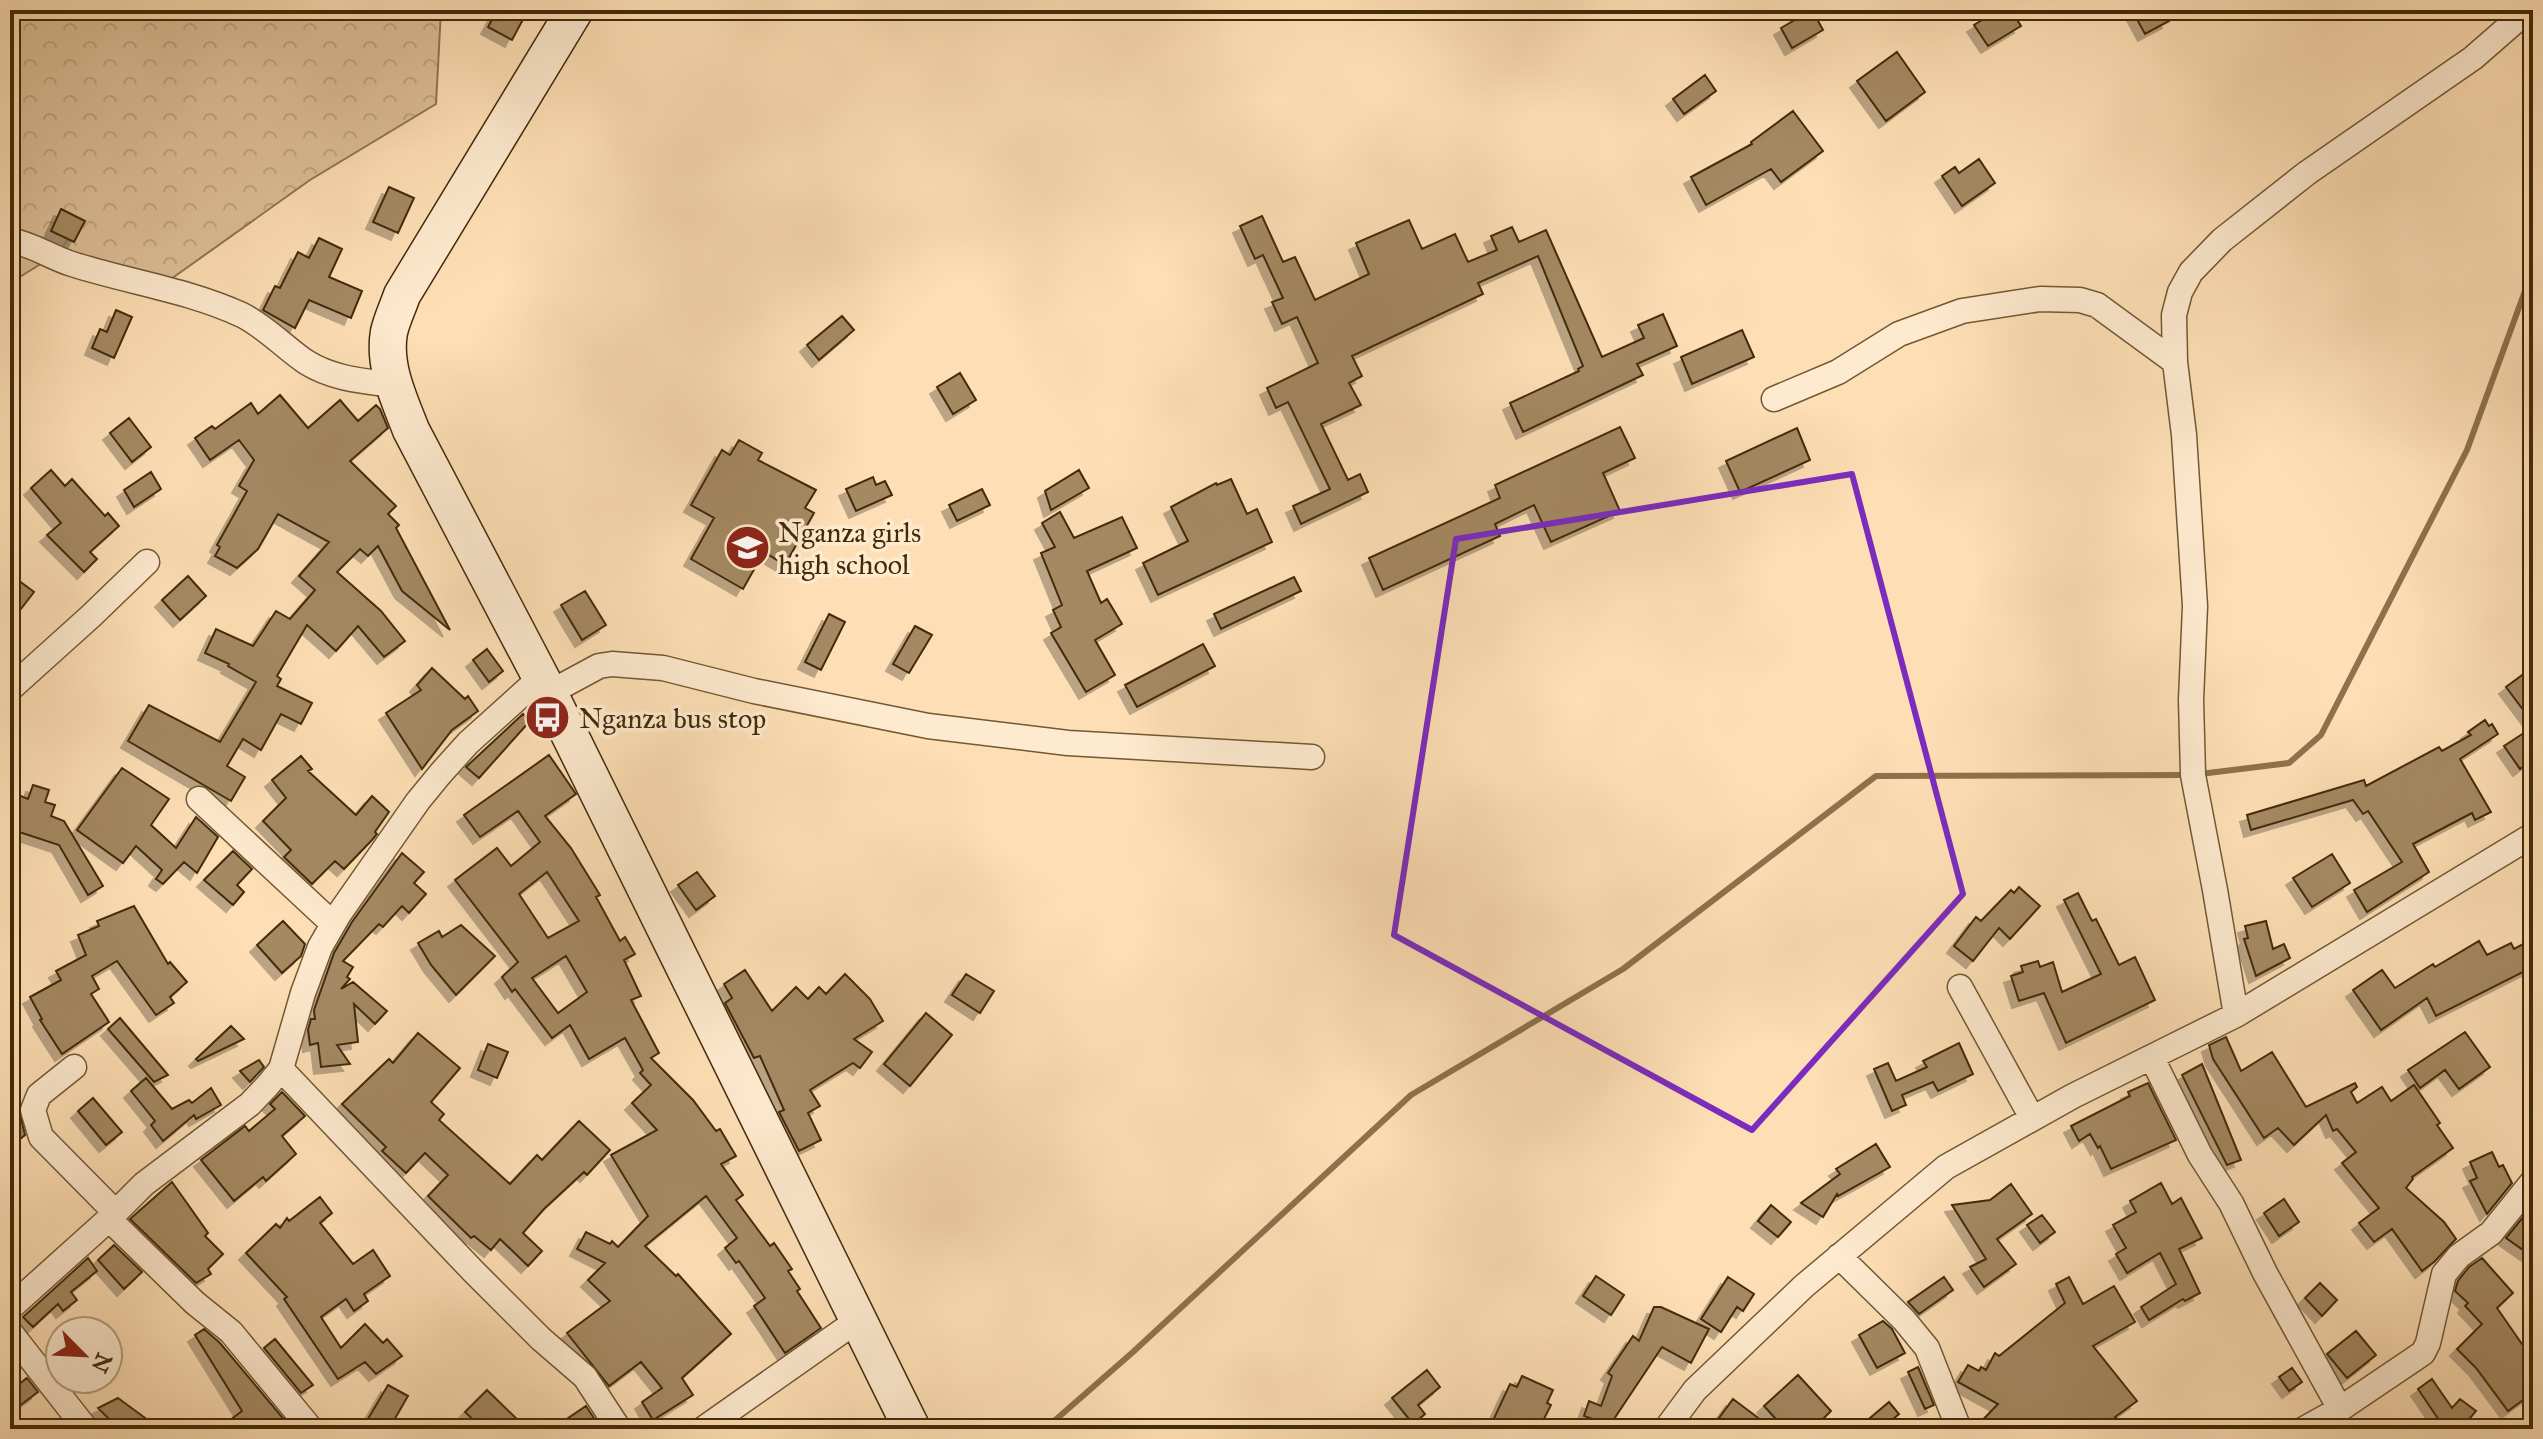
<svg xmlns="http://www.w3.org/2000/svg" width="2543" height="1439" viewBox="0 0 2543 1439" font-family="'IM FELL Great Primer',serif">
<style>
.forest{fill:url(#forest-crowns);stroke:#907650;stroke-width:2}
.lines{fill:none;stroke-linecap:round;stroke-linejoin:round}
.stream{stroke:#8d724c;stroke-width:6}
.building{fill:#a48962;stroke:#432b08;stroke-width:2;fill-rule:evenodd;filter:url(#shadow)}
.street-casing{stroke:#725833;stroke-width:27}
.secondary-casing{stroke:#432b08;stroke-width:39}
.street{stroke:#feeacf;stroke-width:24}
.secondary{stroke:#feeacf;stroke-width:36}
.marked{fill:none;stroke:#7b2cbf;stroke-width:6;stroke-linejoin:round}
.labels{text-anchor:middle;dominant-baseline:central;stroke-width:7;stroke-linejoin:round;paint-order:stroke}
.poi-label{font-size:28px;fill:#432b08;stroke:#feeacf;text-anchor:start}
</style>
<defs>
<pattern id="forest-crowns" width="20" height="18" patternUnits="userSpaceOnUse" patternTransform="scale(2)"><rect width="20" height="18" fill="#dec098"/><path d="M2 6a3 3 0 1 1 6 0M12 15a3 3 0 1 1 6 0" fill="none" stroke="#c0a582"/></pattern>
<filter id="shadow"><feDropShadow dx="-7" dy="7" stdDeviation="0" flood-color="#0004"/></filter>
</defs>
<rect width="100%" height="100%" fill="#fedfb5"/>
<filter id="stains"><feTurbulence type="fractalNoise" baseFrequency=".0025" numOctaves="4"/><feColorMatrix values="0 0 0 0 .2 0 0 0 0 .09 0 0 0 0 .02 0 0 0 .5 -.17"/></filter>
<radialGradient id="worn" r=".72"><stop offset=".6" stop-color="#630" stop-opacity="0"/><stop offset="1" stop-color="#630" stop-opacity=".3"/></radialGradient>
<!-- forest -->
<path class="forest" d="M10,10h431l-5,94 -126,76 -146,104 -117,-24 -37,23z"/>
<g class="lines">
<!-- stream -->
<path class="stream" d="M2200,774l89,-11 32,-28 146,-285 66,-181
M1045,1429l88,-77 278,-257 212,-126 253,-193 313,-1"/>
</g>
<!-- building -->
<path class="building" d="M497,10h31l-16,30 -24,-13z
M1812,10l11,20 -31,18 -11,-20z
M1998,10h13l10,16 -33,20 -14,-21z
M2132,10h31l6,11 -24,13z
M1897,52l28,40 -39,29 -29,-40z
M1705,75l11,16 -32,23 -11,-15z
M1793,111l30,40 -42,31 -10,-13 -65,36 -15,-28 61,-33 -1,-2z
M1979,159l16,24 -33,23 -20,-30 13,-9 4,6z
M389,187l25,11 -16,35 -25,-11z
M61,209l24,12 -11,21 -23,-11z
M1262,216l21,46 12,-5 20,43 54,-26 -13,-31 53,-23 13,29 33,-15 13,28 29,-12 -6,-14 21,-9 7,15 27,-12 56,127 42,-19 -6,-13 25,-11 14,32 -40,18 6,11 -120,57 -13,-29 69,-32 -1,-2 5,-3 -45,-110 -60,27 5,11 -131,62 10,20 -13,7 12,22 -40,19 27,56 12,-6 8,18 -67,32 -8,-18 37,-17 -42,-87 -12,6 -9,-20 51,-25 -21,-46 -15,7 -10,-22 11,-4 -20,-43 -8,4 -15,-33z
M319,238l23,11 -13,28 33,14 -11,27 -42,-18 -14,28 -32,-18 12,-24 5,2 18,-36 11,6z
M116,310l16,7 -18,41 -22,-10 8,-19 7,3z
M842,316l12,14 -35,30 -12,-15z
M1742,330l12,27 -62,27 -11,-27z
M960,373l16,27 -23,14 -16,-27z
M280,395l28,33 32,-28 18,21 18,-16 4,4 8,19 -38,33 46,45 -8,8 11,11 -3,3 54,102 -48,-39 -24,-45 -10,10 -8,-7 -23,23 44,39 24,30 -21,16 -26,-31 -22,25 -29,-26 -30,51 4,3 -4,7 35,17 -11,21 -20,-10 -20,36 -18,-11 -16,27 18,11 -14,24 -103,-60 21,-36 71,37 36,-60 -28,-16 1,-2 -24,-11 11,-24 37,17 23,-35 14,8 25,-29 -16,-14 30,-34 -51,-28 -20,35 -21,19 -22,-12 5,-9 -3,-2 30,-54 -8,-5 15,-26 -15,-20 -29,20 -15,-22 17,-12 3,3 36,-26 7,11z
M129,418l22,29 -19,15 -22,-29z
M1620,427l15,31 -32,15 17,38 -69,31 -17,-37 -39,19 5,12 -117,54 -14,-32 131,-60 -5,-13z
M1797,428l13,32 -70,32 -14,-31z
M739,440l23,13 -4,7 58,30 -11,18 9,5 -29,52 -21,-13 -21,37 -52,-30 23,-41 -23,-13 31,-55 8,5z
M51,470l14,16 7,-7 33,37 3,-3 11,13 -29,26 7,7 -13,13 -37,-37 14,-12 -30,-35z
M1079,470l10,18 -38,22 -6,-19z
M151,472l10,17 -27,18 -10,-17z
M873,477l3,8 9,-4 7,14 -36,16 -10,-22z
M1231,479l16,35 10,-5 15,33 -114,53 -15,-32 45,-22 -17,-34 45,-24 1,2z
M982,489l8,16 -33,16 -8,-16z
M1060,512l14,26 48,-21 15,31 -50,23 14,32 6,-4 15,25 -27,16 20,35 -29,17 -35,-59 10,-6 -8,-17 9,-5 -21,-52 14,-6 -13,-24z
M10,574l24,18 -24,31z
M188,576l18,20 -26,24 -18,-20z
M1294,577l7,14 -80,38 -7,-15z
M585,591l21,34 -24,15 -21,-35z
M829,614l16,8 -24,48 -16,-8z
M915,626l17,9 -23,38 -16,-9z
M1203,644l12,22 -78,41 -12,-22z
M487,649l16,22 -14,11 -16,-22z
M2533,667v56l-27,-36z
M432,668l33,31 3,-3 10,15 -26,19 -30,39 -36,-56 35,-23 -4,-5z
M523,714l7,7 -51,57 -13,-11z
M2485,720l4,6 3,-2 6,10 -38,25 31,53 -16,8 -3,-7 -59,31 16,28 -62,40 -13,-22 48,-28 -34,-51 -5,3 -10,-14 -102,30 -4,-15 117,-35 2,6 73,-39 3,4 29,-16 -3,-3z
M2533,727v32l-13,10 -16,-23z
M549,755l27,39 -31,22 26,32 29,47 -4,2 24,44 5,-4 10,17 -11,6 17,36 -10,4 28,53 -8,5 42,42 23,31 4,-2 16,27 -15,8 22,31 -7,5 34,46 4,-3 18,26 -4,2 12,18 -3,2 24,37 -36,25 -31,-47 11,-8 -26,-37 -3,2 -11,-15 12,-10 -31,-42 -61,50 31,30 2,-2 53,60 -49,44 11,17 -40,25 -11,-18 20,-14 -21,-26 -32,24 -42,-53 43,-32 -22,-21 17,-17 -28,-14 9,-17 24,12 2,-3 6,6 30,-31 -37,-61 46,-25 -25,-27 19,-18 -11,-12 3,-3 -18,-32 -36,21 -19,-34 -18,13 -37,-49 -3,3 -10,-15 16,-15 -63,-82 42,-32 14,18 29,-24 -22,-31 -38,26 -16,-22zM547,872l32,49 -31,17 -29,-44zM566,956l21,36 -29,21 -26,-35z
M301,756l11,13 -4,2 48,44 16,-19 17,16 -14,20 2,2 -5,6 -28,29 -9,-8 -23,23 -28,-27 7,-7 -28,-29 23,-23 -14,-18z
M122,768l47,31 -18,26 25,23 20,-31 22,20 -21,36 -13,-11 -21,22 -7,-5 6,-9 -26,-24 -13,17 -46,-33z
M33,785l16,5 -4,12 10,3 -4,11 13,5 39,65 -15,9 -29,-50 -49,-16v-15l6,-20 12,5z
M233,851l19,18 -15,16 7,7 -11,13 -29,-25z
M402,853l22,19 -10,11 12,11 -17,19 -7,-7 -19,21 -4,-3 -36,37 10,6 -6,10 3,2 -9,10 12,-7 34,29 -12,13 -21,-20 4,38 -21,3 13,19 -29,3 -3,-24 -8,2 -2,-15 3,-11h4l-1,-9 20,-57 18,-31z
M2332,854l18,29 -38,24 -19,-29z
M697,872l18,24 -19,14 -18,-25z
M2019,887l21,19 -30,33 -11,-11 -26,33 -19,-15 22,-29 5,4 30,-31 3,3z
M2078,893l14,28 4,-2 23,46 16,-8 20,43 -89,43 -22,-50 -25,8 -8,-25 12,-4 -2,-6 17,-5 2,6 13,-5 9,30 39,-18 -37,-74z
M134,906l34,58 2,-2 17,20 -17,15 4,6 -18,12 -39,-54 -25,15 7,13 -8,5 18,28 -47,32 -22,-34 2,-1 -12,-22 31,-17 -5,-9 30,-16 -8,-20 21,-9 -2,-5z
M283,921l22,23 -4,12 -19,17 -25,-28z
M2266,921l7,28 11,-5 6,14 -34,18 -12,-37 4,-1 -3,-12z
M461,925l34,31 -39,39 -25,-30 -13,-22 21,-12 3,6z
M2533,939v28l-97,49 -9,-18 -46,32 -28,-40 29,-20 13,18 38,-24 2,3 44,-26 8,14 24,-12 3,6z
M745,970l27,41 24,-24 12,12 11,-12 7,7 19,-20 25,25 13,22 -29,18 18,13 -12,16 -7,-5 -43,27 10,16 -12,7 13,27 -22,11 -20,-39 5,-2 -24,-54 -6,2 -29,-55 7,-5 -8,-14z
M966,974l28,17 -14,22 -28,-18z
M926,1013l26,22 -42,51 -26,-22z
M120,1018l48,57 -14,7 -46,-53z
M231,1026l13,13 -46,22 -2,-2z
M2465,1032l25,35 -31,22 -14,-19 -25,18 -12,-18z
M418,1033l42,35 -29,34 13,12 -5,6 71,64 27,-29 5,5 37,-39 31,29 -23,25 -3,-3 -40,37 -21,24 19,18 -14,15 -28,-27 -9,11 -17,-14 -3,2 -43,-42 20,-21 -23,-22 -19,20 -24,-22 4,-4 -44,-43 47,-45 4,4z
M2226,1037l15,34 31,-19 34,55 49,-24 2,4 -6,5 6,11 25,-16 9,14 23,-16 26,38 -3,2 16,23 -41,29 1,2 -7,9 38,34 12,17 -22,23 -12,9 -30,-42 -18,13 -15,-19 20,-15 -37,-45 14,-11 -19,-23 -4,2 -7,-16 -32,30 -16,-17 -14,10 -51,-79 -4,-14z
M1959,1043l14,31 -35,17 -5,-9 -31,13 4,10 -14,6 -18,-42 14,-6 8,18 31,-14 -4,-6z
M488,1044l20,8 -11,26 -19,-8z
M259,1060l5,7 -14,15 -10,-11z
M2202,1064l39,96 -14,5 -45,-90z
M146,1078l26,31 17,-9 3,3 19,-15 10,17 -25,14 -2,-4 -31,26 -12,-16 4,-4 -24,-30z
M2148,1083l28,57 -65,29 -11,-23 -2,2 -8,-14 -11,7 -8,-15 59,-30 -2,-4z
M282,1092l23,24 -23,20 14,18 -30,27 -3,-4 -29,24 -33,-41 44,-34 4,5 26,-22 -5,-5z
M93,1098l29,34 -16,13 -28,-34z
M10,1099l9,10 6,26 -5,4 -10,-12z
M1876,1144l14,23 -52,29 -1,-2 -14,23 -22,-14 39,-29 -4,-5z
M2492,1152l7,15 4,-2 9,18 -25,31 -17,-33 7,-3 -7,-16z
M172,1182l36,51 -3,3 18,18 -15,15 3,5 -15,9 -66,-64z
M2161,1183l11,21 9,-6 21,40 -23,11 21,44 -15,8 -2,-2 -34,21 -8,-13 35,-23 -16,-31 -33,20 -11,-19 10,-6 -13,-23 23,-13 -6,-11z
M2011,1184l21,30 -35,25 19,25 -32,23 -14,-20 16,-8 -34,-54 38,-5z
M320,1197l12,16 -12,10 33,41 20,-14 17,26 -26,18 4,7 -14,10 -8,-12 -25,18 20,31 24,-24 18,19 4,-4 15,17 -26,18 -11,-12 -27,17 -54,-80 3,-2 -41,-44 30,-29 4,4 7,-10 2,3z
M2284,1199l15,23 -20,14 -15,-23z
M1771,1205l20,17 -13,15 -20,-16z
M2533,1205v52l-27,-19z
M2042,1215l13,17 -15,11 -13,-18z
M114,1245l28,27 -18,17 -26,-29z
M88,1258l9,13 -26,21 6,8 -14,11 -5,-7 -25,23 -10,-10z
M2482,1258l31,35 -16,15 36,52v25l-6,5 3,5 -22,16 -32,-43 -19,-19 25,-25 -17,-18 3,-3 -13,-12 3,-10 11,-14z
M1596,1276l28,19 -13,20 -28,-19z
M1728,1277l26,17 -11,17 -6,-4 -16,25 -20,-13z
M1944,1277l9,13 -34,24 -11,-12z
M2069,1277l14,27 31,-18 21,36 -42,24 44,55 -22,16 3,3 -11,9h-133l24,-25 -40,-22 10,-17 11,6 2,-4 5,3 9,-17 4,3 66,-53 -9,-19z
M2320,1283l17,17 -15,16 -17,-18z
M1654,1307h7l48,22 -18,34 -29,-16 -52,78 -26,-9 5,-15 12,5 11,-30 -4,-3 25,-37 6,5z
M1883,1321l9,8 13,24 -28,15 -18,-33z
M204,1329l16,14 72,86h-74l24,-18 -47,-76z
M2356,1331l20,24 -29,23 -20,-24z
M275,1339l38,46 -12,8 -37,-45z
M1918,1367l16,38 -9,4 -17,-37z
M2292,1368l10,14 -13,9 -10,-14z
M1427,1370l13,17 -22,18 7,9 -12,10 -21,-26z
M1798,1375l33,36 -18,18h-28l-21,-23z
M1522,1376l31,14 -6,13 4,2 -7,14 -7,10h-48l21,-45 7,3z
M27,1378l11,14 -28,21v-22z
M2432,1379l20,29 8,-9 16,12 -15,18h-16l-27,-40z
M388,1385l20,11 -19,33h-27z
M487,1390l40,39h-44l-18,-17z
M118,1398l42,31h-41l-21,-21z
M1733,1399l40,30h-38l-16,-11z
M1889,1402l10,12 -18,15h-24z
M586,1406l15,23h-49z"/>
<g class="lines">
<defs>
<path id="street" d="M10,240c24,5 40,17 62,24 56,18 116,26 170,51 24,12 42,32 64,47 27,17 57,19 88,23
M1774,399l64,-27 61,-38 63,-23 78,-12 40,1 17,5 78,57
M10,689l81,-73 56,-54
M549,693l50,-27 13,-2 51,4 91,23 174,35 140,17 244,14
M199,799l134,125
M1960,987l72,131
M2236,1015l-21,-125 -22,-115 -2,-75 4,-94 -11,-171 -9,-73 -1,-47 6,-23 11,-20 31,-32 85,-67 166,-115 55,-48
M2152,1058l48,97 31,48 34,70 75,136
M74,1067l-35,28 -6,15 8,27 75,76
M281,1069l192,202 68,68 44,38 34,52
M109,1219l86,84 36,29 80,97
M1839,1256l65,64 23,28 32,81
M10,1308l99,-89 35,-35 106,-80 18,-19 13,-16 22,-76 17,-46 19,-33 79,-113 23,-28 27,-30 72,-65
M10,1332l76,97
M703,1429l155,-109
M1666,1429l29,-39 109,-104 142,-119 127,-71 163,-81 297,-180
M2304,1429l36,-20 83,-56 5,-10 16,-69 15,-18 32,-23 42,-52"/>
<path id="secondary" d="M575,10l-173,285c-4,12 -10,24 -13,37 -6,34 10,67 22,98l138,263 363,736"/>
</defs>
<!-- street casing -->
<use href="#street" class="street-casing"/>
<!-- secondary casing -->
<use href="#secondary" class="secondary-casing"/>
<!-- street -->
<use href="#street" class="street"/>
<!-- secondary -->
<use href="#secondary" class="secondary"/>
</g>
<!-- marked area -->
<path class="marked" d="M1852,474l111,420 -211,236 -358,-195 62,-396z"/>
<!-- icons -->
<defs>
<symbol id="school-disc" viewBox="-11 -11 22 22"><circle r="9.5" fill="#8f2418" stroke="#feeacf"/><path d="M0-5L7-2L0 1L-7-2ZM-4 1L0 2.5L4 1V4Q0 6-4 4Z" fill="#fff"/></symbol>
<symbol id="bus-disc" viewBox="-11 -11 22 22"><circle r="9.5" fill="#8f2418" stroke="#feeacf"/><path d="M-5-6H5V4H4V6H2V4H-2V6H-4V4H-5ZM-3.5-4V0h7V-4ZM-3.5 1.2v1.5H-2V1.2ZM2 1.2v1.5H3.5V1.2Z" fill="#fff"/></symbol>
</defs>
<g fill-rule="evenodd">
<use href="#school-disc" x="722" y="522" width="51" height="51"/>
<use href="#bus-disc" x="522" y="692" width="51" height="51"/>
</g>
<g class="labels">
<!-- poi labels -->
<g class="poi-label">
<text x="778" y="532">Nganza girls<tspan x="778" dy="32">high school</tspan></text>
<text x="579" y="718">Nganza bus stop</text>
</g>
</g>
<!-- margin -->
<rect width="2543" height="1439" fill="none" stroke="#fedfb5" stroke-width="40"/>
<rect x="12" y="12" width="2519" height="1415" fill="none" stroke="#432b08" stroke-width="4"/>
<rect x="20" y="20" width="2503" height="1399" fill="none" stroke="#432b08" stroke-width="2"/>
<!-- north arrow -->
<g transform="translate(84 1355) rotate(114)"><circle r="38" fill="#feeacf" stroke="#b39e7f" stroke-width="2"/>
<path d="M0-6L14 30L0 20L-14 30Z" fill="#8f2418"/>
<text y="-12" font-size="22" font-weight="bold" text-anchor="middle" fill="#432b08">N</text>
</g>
<rect width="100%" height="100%" filter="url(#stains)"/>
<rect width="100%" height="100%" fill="url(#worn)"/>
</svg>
